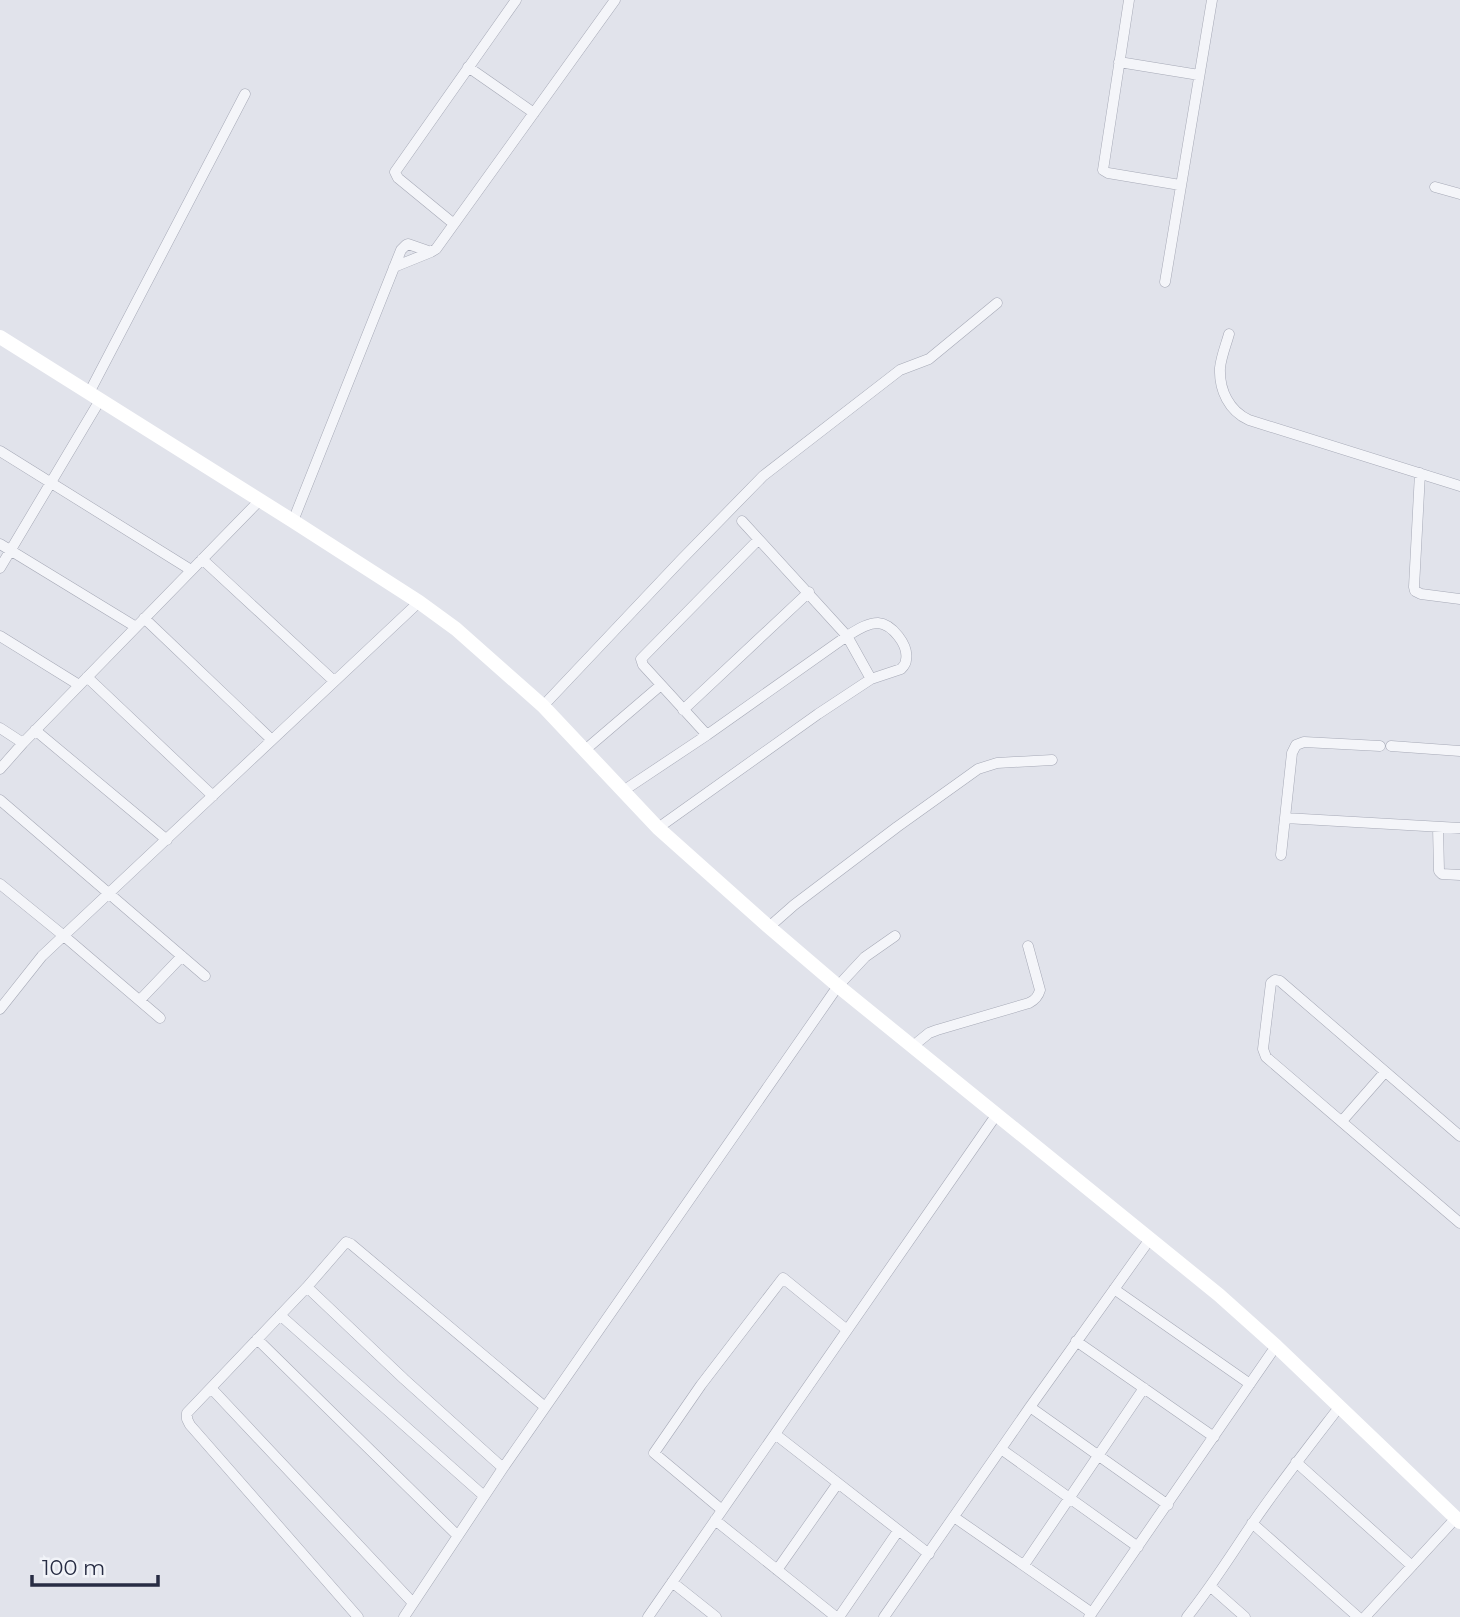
<svg xmlns="http://www.w3.org/2000/svg" width="1460" height="1617" viewBox="0 0 1460 1617" font-family="Montserrat,sans-serif">
<style>
.lines{fill:none;stroke-linecap:round;stroke-linejoin:round}
.street-casing{stroke:#a6a9b6;stroke-width:11}
.street{stroke:#f4f5f9;stroke-width:10}
.secondary{stroke:#fff;stroke-width:14}
</style>
<rect width="100%" height="100%" fill="#e1e3eb"/>
<g class="lines">
<defs>
<path id="street" d="M1129,0l-26,170 5,3 72,12
M1119,62l80,13
M468,67l66,46
M1435,187l25,7
M454,224l-56,-46 -3,-6 121,-172
M394,267l37,-15
M1165,282l47,-282
M1229,334c-3,11 -8,23 -9,34 -1,22 9,43 29,52l211,66
M89,393l156,-299
M0,451l191,119
M1420,473l-6,114 1,4 6,3 39,5
M293,521l108,-271 5,-5 2,-1 23,8 5,-3 179,-249
M742,521l105,115 24,43
M0,544l136,83
M202,559l132,122
M0,568l100,-168
M144,618l128,122
M0,636l79,49
M87,677l126,119
M543,706l138,-146 82,-84 137,-106 29,-11 68,-56
M683,710l126,-118
M0,728l23,15
M35,730l132,110
M707,735l-64,-70 -2,-6 117,-119
M1391,746l69,5
M585,750l76,-65
M0,769l23,-26 236,-242
M623,791l84,-56 140,-99c10,-6 20,-13 31,-13 14,1 31,22 28,37 0,3 -3,7 -5,9l-30,10 -53,35 -160,114
M0,800l205,176
M1285,818l175,10
M1438,827l1,44 3,3 18,1
M1281,855l11,-102 4,-8 8,-3 76,4
M0,884l64,52 96,82
M769,927l25,-22 103,-78 81,-58 19,-6 55,-3
M140,1000l42,-44
M0,1009l42,-53 377,-354
M913,1046l16,-13 8,-3 92,-27c6,-3 9,-6 11,-13l-12,-44
M1342,1121l43,-49
M1460,1136l-180,-155 -5,-1 -4,3 -8,66 3,8 194,166
M307,1287l97,92 99,89
M1114,1289l136,95
M280,1315l204,181
M257,1339l201,197
M1076,1341l138,96
M211,1388l202,215
M1030,1407l138,98
M775,1434l154,120
M1001,1449l137,98
M1296,1462l116,104
M722,1510l-68,-57 47,-68 82,-107 64,52
M954,1517l138,96
M715,1520l121,97
M1252,1523l106,94
M1024,1565l120,-177
M777,1570l61,-87
M672,1582l44,35
M1211,1587l34,30
M358,1617l-168,-192 -3,-6v-6l120,-126 39,-45 5,2 194,163
M404,1617l99,-149 335,-482 27,-29 30,-21
M648,1617l349,-503
M839,1617l59,-86
M884,1617l146,-210 120,-168
M1089,1617l187,-271
M1187,1617c24,-30 44,-62 65,-93 28,-41 58,-79 88,-118
M1365,1617l90,-98"/>
</defs>
<!-- street casing -->
<use href="#street" class="street-casing"/>
<!-- street -->
<use href="#street" class="street"/>
<!-- secondary -->
<path class="secondary" d="M0,337l293,184 126,81 37,27 87,77 115,122 111,99 69,59 381,309 57,51 184,176"/>
</g>
<!-- scale -->
<path d="M32 1575v10h126v-10" fill="none" stroke="#282d44" stroke-width="3.5"/>
<text x="42" y="1575" font-size="21" fill="#282d44" stroke="#f1f3f8" stroke-width="5" paint-order="stroke">100 m</text>
</svg>
